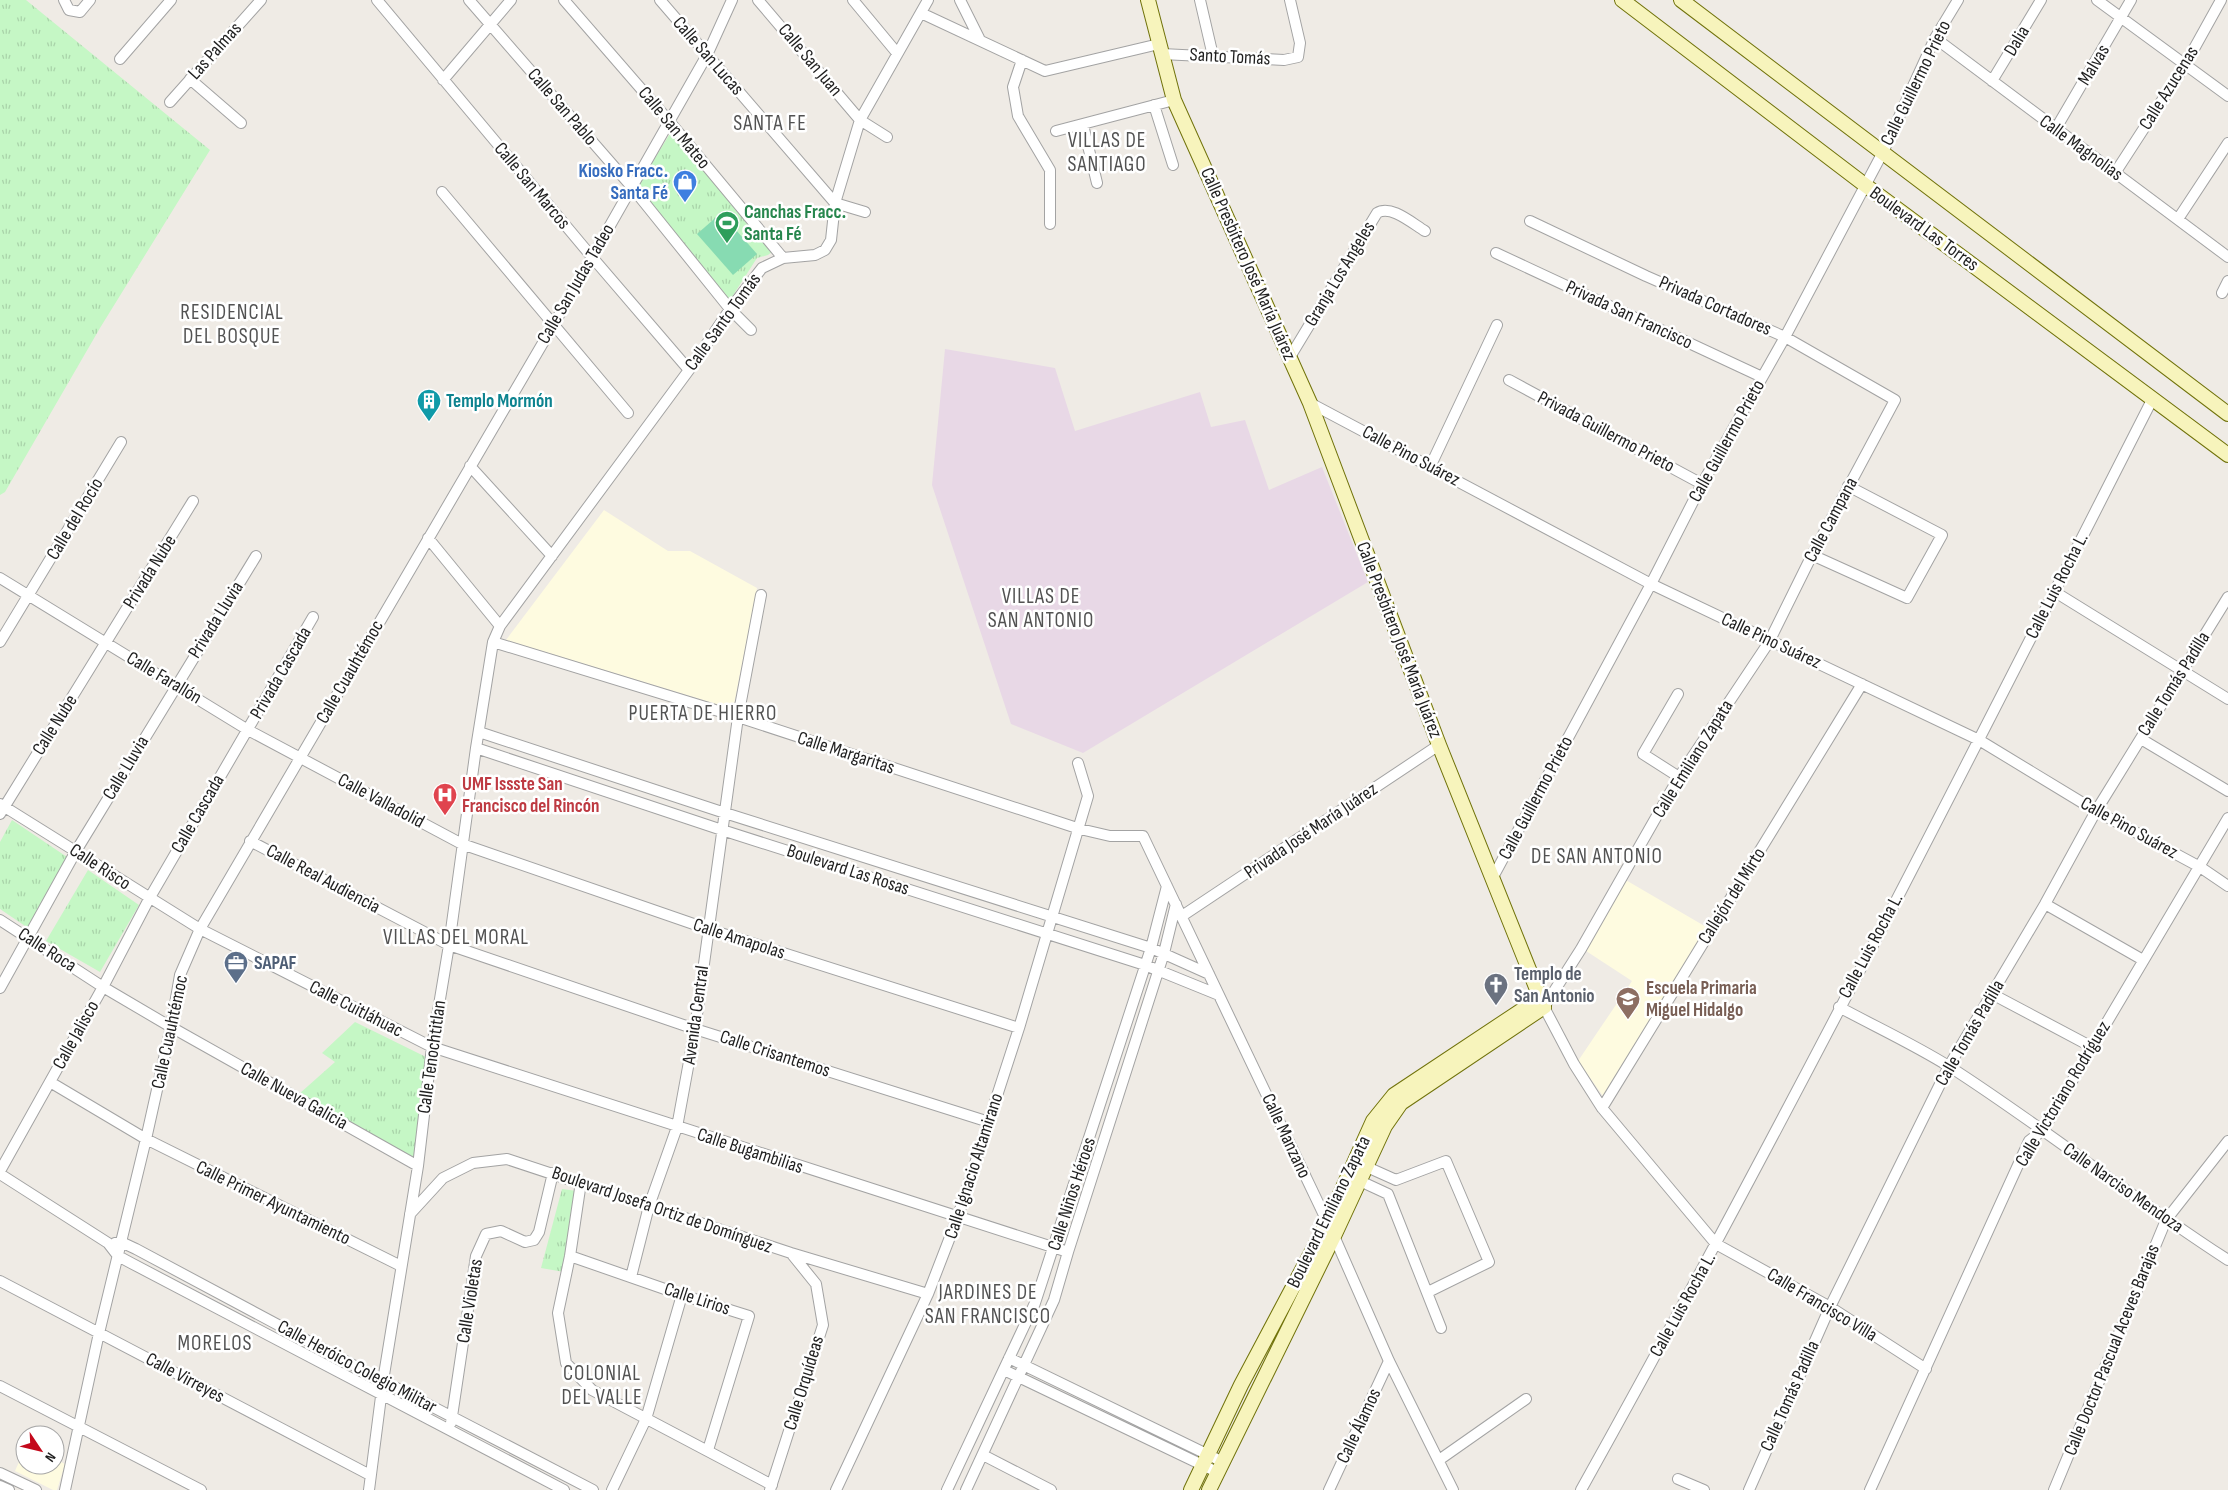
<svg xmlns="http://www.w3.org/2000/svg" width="2228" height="1490" viewBox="0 0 2228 1490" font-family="'Sofia Sans Condensed',sans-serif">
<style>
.industrial{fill:#e8d8e6}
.education{fill:#fefbe0}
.park{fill:url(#park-tufts)}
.pitch{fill:#87dbb2}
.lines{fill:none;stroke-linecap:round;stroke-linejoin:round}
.street-casing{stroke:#a3a3a3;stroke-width:12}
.secondary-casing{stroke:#70720a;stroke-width:16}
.street{stroke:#fff;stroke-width:10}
.secondary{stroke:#f7f4bc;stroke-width:14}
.labels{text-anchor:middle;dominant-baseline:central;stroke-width:5;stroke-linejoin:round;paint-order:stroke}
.street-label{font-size:19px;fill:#1f1f1f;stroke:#fff}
.shop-label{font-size:19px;font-weight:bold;fill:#366cbe;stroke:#fff;text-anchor:end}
.leisure-label{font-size:19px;font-weight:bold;fill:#27864d;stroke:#fff;text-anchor:start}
.culture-label{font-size:19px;font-weight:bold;fill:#0d838f;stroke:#fff;text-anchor:start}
.health-label{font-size:19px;font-weight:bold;fill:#be3a42;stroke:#fff;text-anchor:start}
.service-label{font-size:19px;font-weight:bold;fill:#4e5e75;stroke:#fff;text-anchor:start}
.worship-label{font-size:19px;font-weight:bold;fill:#5b616d;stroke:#fff;text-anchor:start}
.education-label{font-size:19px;font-weight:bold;fill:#785e54;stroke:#fff;text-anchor:start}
.quarter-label{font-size:21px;letter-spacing:1px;fill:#525252;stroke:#fff}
</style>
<defs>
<pattern id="park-tufts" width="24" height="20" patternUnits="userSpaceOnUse" patternTransform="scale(1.25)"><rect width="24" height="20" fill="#c5f7c5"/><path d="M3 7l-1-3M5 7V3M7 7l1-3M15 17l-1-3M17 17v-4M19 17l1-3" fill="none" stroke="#a9d3a9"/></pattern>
</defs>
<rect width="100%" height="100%" fill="#efebe5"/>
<!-- industrial -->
<path class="industrial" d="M945,349l110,19 20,63 125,-39 11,35 34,-7 24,70 53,-23 46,115 -285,171 -72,-29 -79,-239z"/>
<!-- education -->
<path class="education" d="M604,510l64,41h22l67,37 -24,121 -227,-69z
M1624,879l84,49 -105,168 -25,-35 54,-80 -49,-32z
M25,1448v17h30v-6l10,5 -8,26h-4l-38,-19z"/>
<!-- park -->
<path class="park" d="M0,0h26l184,150 -110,178 -95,164 -5,3z
M671,132l102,119 -5,4 -11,3 -27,42 -93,-113z
M12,820l58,39 -39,71 -31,-21v-67z
M88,870l51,35 -39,67 -54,-31z
M355,1022l71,35 -11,103 -116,-66 36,-32 -13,-9z
M562,1189l15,2 -13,81 -23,-4z"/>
<!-- pitch -->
<path class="pitch" d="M721,213l36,41 -24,21 -36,-41z"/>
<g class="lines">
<defs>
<path id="street" d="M64,0l5,10 11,2 10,-12
M377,0l215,257 97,113
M469,0l162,186 99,123 21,21
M564,0l105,121 114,137
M660,0l175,203
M758,0l102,120 27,17
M853,0l44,53
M960,0l19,38
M1200,0l13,56
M2097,0l131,96
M921,13l124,58 114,-27
M1935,38l293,219
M1162,54l122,6 14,-3 2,-14 -10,-43
M120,59l51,-59
M1022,60l-9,27 5,29 32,54v54
M190,79l51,44
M443,80l68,-80
M1992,81l49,-81
M170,102l91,-102
M1154,105l19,60
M1083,125l14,58
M2055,130l76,-130
M1056,131l118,-31
M2115,173l70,-108 36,-65
M442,192l186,221
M835,203l30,9
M2178,219l50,-76
M1530,221l116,55 139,61 110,63 -83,155 -43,87 -90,135 -98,172 -37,58 30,57 28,44 114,136 114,63 96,62
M1496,253l266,124
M2222,293l6,-12
M1290,357l87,-144c14,-9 36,11 48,18
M1509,380l193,104
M1310,403l341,181 328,156 117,71 104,56 28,19
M470,466l82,90
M1430,467l67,-142
M428,538l72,88
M1812,555l95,43 35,-63 -94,-49
M0,578l248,152 214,114 246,85 311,99
M2055,592l173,107
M0,642l121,-200
M493,642l245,75 342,112 30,7h33l191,400 55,125 64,129
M1678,694l-35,60 36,23
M479,732l246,81 426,135 58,26
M2141,739l87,52
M476,748l246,82 423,135 74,30
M0,804l200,125 232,118 636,205
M0,814l193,-313
M250,841l199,104 246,84 294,93
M1492,879l159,-295 51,-100 83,-147 98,-185 52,-114 23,-38
M2045,904l98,56
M1182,916l257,-171
M0,920l103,67 68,40 247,139
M0,988l76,-137 180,-295
M1992,994l100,53
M1839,1007c37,20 76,38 111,60 95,61 183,132 278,193
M50,1082l96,57 255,127
M1602,1108l260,-424
M1367,1167l29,13 50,-19 43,101 -61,30
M0,1171l103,-184 46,-88 164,-282
M0,1174l108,69 10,13 13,7 433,227
M1360,1181l28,13 53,134
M581,1182l-11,74 -12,57 8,50 26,27 180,95
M410,1214l33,-36 30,-15 34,-4 284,94 137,41
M115,1243l6,-1 15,7 247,132 210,109
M570,1256l112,39 67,21 -41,134
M631,1277l18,-71 28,-79 18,-98 43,-312 23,-122
M0,1281l370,194
M1009,1358l214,104
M1004,1370l213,102
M0,1386l201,104
M451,1423l25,-167 10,-22 15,-3 24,11 9,-2 5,-8 14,-59
M983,1455l68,35
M1439,1460l87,-61
M0,1473l36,17
M1678,1479l26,11
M0,1486l9,4
M65,1490l34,-157 47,-194 25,-112 9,-52 20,-46 354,-605 153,-269 25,-55
M369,1490l14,-109 35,-215 14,-119 17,-102 27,-197 17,-106 7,-16 189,-256 41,-61 32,-41 21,-10 32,-3 10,-5 6,-10 4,-37 25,-83 68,-120
M612,1490l34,-71 36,-124
M770,1490l53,-165 -7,-41 -25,-31
M836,1490l92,-196 29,-75 62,-191 69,-232 -10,-33
M947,1490l88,-187 116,-355 16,-62
M966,1490l88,-190 14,-48 96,-299 12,-49
M1329,1490l60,-129
M1581,1490c200,-359 386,-726 572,-1092
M1749,1490l81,-183 119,-241 96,-162 51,-93 132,-214
M1870,1490l159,-349 14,-11 185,-312
M2054,1490l112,-270 62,-79"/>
<path id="secondary" d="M1148,0l26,100 136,303 129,342 105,262 -143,96 -16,23 -51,110 -125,254
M1622,0l243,185 363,270
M1681,0l547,414
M1191,1490l50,-105 86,-162 46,-102 21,-26 146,-97"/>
</defs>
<!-- street casing -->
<use href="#street" class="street-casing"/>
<!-- secondary casing -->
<use href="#secondary" class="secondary-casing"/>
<!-- street -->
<use href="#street" class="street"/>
<!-- secondary -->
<use href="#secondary" class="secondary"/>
</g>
<!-- icons -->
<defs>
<symbol id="shop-pin" viewBox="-11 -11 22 30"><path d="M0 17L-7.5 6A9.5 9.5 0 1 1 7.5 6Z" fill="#3f7fe0" stroke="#fff"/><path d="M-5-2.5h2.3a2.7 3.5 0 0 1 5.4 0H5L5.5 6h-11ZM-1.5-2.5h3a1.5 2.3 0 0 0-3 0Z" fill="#fff"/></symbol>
<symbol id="stadium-pin" viewBox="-11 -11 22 30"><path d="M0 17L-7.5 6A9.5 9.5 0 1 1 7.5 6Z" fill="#2e9e5b" stroke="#fff"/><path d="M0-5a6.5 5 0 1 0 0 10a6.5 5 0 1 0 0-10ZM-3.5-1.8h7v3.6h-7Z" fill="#fff"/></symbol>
<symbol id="building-pin" viewBox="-11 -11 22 30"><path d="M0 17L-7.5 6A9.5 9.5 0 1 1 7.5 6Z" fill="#0f9aa8" stroke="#fff"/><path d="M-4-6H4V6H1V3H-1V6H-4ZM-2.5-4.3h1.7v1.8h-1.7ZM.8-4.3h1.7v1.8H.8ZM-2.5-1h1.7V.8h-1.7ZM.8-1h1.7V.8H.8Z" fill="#fff"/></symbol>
<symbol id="hospital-pin" viewBox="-11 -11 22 30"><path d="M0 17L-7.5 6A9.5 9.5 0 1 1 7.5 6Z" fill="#e0444e" stroke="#fff"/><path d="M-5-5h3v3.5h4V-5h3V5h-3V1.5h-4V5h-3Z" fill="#fff"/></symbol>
<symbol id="office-pin" viewBox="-11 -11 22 30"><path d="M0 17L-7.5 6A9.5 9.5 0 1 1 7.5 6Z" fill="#5c6f8a" stroke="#fff"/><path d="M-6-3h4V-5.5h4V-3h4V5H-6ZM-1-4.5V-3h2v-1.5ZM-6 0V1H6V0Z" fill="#fff"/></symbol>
<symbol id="church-pin" viewBox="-11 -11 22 30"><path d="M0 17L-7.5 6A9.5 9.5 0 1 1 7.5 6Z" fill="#6b7280" stroke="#fff"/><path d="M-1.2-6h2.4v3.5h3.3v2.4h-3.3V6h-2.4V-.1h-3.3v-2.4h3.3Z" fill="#fff"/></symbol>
<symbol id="school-pin" viewBox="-11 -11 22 30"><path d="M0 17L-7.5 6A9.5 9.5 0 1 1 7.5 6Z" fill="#8d6e63" stroke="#fff"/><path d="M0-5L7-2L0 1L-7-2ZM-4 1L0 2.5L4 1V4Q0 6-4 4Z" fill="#fff"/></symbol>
</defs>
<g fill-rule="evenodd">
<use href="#shop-pin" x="671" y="168" width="28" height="38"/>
<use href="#stadium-pin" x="713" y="209" width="28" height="38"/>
<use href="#building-pin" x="415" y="387" width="28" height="38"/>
<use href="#hospital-pin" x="431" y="781" width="28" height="38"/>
<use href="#office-pin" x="222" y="949" width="28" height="38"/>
<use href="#church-pin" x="1482" y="971" width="28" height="38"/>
<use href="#school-pin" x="1614" y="985" width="28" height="38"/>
</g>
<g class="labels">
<!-- street labels -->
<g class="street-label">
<text transform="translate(2017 41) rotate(-59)">Dalia</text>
<text transform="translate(215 51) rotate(-48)">Las Palmas</text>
<text transform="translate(708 56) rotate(49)">Calle San Lucas</text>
<text transform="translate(1230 57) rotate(3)">Santo Tomás</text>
<text transform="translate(810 60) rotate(50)">Calle San Juan</text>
<text transform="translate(2094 65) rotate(-59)">Malvas</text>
<text transform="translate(1916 83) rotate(-64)">Calle Guillermo Prieto</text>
<text transform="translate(2169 88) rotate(-58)">Calle Azucenas</text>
<text transform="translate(562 107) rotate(49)">Calle San Pablo</text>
<text transform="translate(674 128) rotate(50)">Calle San Mateo</text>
<text transform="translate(2081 148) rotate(36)">Calle Magnolias</text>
<text transform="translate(532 186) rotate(50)">Calle San Marcos</text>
<text transform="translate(1924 229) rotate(36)">Boulevard Las Torres</text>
<text transform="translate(1248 264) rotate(66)">Calle Presbítero José María Juárez</text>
<text transform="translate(1340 274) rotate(-59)">Granja Los Angeles</text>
<text transform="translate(576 284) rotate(-60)">Calle San Judas Tadeo</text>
<text transform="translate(1715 306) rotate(24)">Privada Cortadores</text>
<text transform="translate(1629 315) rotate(25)">Privada San Francisco</text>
<text transform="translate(723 322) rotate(-54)">Calle Santo Tomás</text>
<text transform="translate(1606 432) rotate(28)">Privada Guillermo Prieto</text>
<text transform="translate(1727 441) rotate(-61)">Calle Guillermo Prieto</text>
<text transform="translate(1411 456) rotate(28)">Calle Pino Suárez</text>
<text transform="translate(75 519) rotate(-59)">Calle del Rocío</text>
<text transform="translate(1831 520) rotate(-62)">Calle Campana</text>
<text transform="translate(150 572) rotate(-58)">Privada Nube</text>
<text transform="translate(2057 586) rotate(-63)">Calle Luis Rocha L.</text>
<text transform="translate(216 620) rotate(-58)">Privada Lluvia</text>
<text transform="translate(1399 640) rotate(69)">Calle Presbítero José María Juárez</text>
<text transform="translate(1771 641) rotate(25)">Calle Pino Suárez</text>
<text transform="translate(350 672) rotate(-60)">Calle Cuauhtémoc</text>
<text transform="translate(281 673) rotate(-60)">Privada Cascada</text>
<text transform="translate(164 678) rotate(31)">Calle Farallón</text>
<text transform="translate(2174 684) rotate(-58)">Calle Tomás Padilla</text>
<text transform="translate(55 725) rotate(-58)">Calle Nube</text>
<text transform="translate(846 753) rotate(18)">Calle Margaritas</text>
<text transform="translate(1693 759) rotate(-58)">Calle Emiliano Zapata</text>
<text transform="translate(126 768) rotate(-59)">Calle Lluvia</text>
<text transform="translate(1536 798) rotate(-62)">Calle Guillermo Prieto</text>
<text transform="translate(381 801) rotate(28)">Calle Valladolid</text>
<text transform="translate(198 814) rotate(-60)">Calle Cascada</text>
<text transform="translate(2129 828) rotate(29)">Calle Pino Suárez</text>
<text transform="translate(1311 831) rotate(-34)">Privada José María Juárez</text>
<text transform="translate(100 867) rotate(33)">Calle Risco</text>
<text transform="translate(848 870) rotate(18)">Boulevard Las Rosas</text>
<text transform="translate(323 879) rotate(28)">Calle Real Audiencia</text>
<text transform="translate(1732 896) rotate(-58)">Callejón del Mirto</text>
<text transform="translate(739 939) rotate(18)">Calle Amapolas</text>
<text transform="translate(1871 946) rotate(-62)">Calle Luis Rocha L.</text>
<text transform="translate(47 950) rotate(33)">Calle Roca</text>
<text transform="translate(356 1009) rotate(27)">Calle Cuitláhuac</text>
<text transform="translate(696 1015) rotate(-82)">Avenida Central</text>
<text transform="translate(170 1032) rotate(-78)">Calle Cuauhtémoc</text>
<text transform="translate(1970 1033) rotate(-60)">Calle Tomás Padilla</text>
<text transform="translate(76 1035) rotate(-61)">Calle Jalisco</text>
<text transform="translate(775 1054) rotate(18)">Calle Crisantemos</text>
<text transform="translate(432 1057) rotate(-82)">Calle Tenochtitlan</text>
<text transform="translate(2063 1094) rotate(-59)">Calle Victoriano Rodríguez</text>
<text transform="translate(294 1096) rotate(29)">Calle Nueva Galicia</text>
<text transform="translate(1286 1136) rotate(65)">Calle Manzano</text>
<text transform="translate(750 1151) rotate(18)">Calle Bugambilias</text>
<text transform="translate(974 1166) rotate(-72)">Calle Ignacio Altamirano</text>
<text transform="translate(2123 1188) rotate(35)">Calle Narciso Mendoza</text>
<text transform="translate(1072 1194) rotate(-72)">Calle Niños Héroes</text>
<text transform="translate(273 1203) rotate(26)">Calle Primer Ayuntamiento</text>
<text transform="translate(662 1210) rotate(19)">Boulevard Josefa Ortiz de Domínguez</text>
<text transform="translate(1329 1212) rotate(-64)">Boulevard Emiliano Zapata</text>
<text transform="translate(697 1299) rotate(18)">Calle Lirios</text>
<text transform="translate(470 1301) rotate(-81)">Calle Violetas</text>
<text transform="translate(1683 1305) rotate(-61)">Calle Luis Rocha L.</text>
<text transform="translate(1822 1305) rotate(31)">Calle Francisco Villa</text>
<text transform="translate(2112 1350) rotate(-68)">Calle Doctor Pascual Aceves Barajas</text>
<text transform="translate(357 1367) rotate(28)">Calle Heróico Colegio Militar</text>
<text transform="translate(185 1378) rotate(28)">Calle Virreyes</text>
<text transform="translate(804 1383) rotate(-73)">Calle Orquídeas</text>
<text transform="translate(1790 1396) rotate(-66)">Calle Tomás Padilla</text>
<text transform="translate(1359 1426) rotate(-65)">Calle Álamos</text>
</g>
<!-- shop labels -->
<g class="shop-label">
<text x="668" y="171">Kiosko Fracc.<tspan x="668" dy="22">Santa Fé</tspan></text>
</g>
<!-- leisure labels -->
<g class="leisure-label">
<text x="744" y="212">Canchas Fracc.<tspan x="744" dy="22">Santa Fé</tspan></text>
</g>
<!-- culture labels -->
<g class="culture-label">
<text x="446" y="401">Templo Mormón</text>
</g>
<!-- health labels -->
<g class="health-label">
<text x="462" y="784">UMF Issste San<tspan x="462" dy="22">Francisco del Rincón</tspan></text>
</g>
<!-- service labels -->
<g class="service-label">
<text x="254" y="963">SAPAF</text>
</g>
<!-- worship labels -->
<g class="worship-label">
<text x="1514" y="974">Templo de<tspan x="1514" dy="22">San Antonio</tspan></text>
</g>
<!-- education labels -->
<g class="education-label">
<text x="1646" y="988">Escuela Primaria<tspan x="1646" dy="22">Miguel Hidalgo</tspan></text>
</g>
<!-- quarter labels -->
<g class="quarter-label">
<text x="770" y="123">SANTA FE</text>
<text x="1107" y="140">VILLAS DE<tspan x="1107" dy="24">SANTIAGO</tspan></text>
<text x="232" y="312">RESIDENCIAL<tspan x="232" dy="24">DEL BOSQUE</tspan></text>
<text x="1041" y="596">VILLAS DE<tspan x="1041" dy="24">SAN ANTONIO</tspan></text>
<text x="703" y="713">PUERTA DE HIERRO</text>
<text x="1597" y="856">DE SAN ANTONIO</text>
<text x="456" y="937">VILLAS DEL MORAL</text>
<text x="988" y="1292">JARDINES DE<tspan x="988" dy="24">SAN FRANCISCO</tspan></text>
<text x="215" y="1343">MORELOS</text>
<text x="602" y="1373">COLONIAL<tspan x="602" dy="24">DEL VALLE</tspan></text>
</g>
</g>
<!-- north arrow -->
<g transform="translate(40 1450) rotate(125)"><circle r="24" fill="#ffffff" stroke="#a5a5a5"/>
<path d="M0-4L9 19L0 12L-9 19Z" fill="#c4091b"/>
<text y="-8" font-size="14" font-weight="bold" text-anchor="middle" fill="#1f1f1f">N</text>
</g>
</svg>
